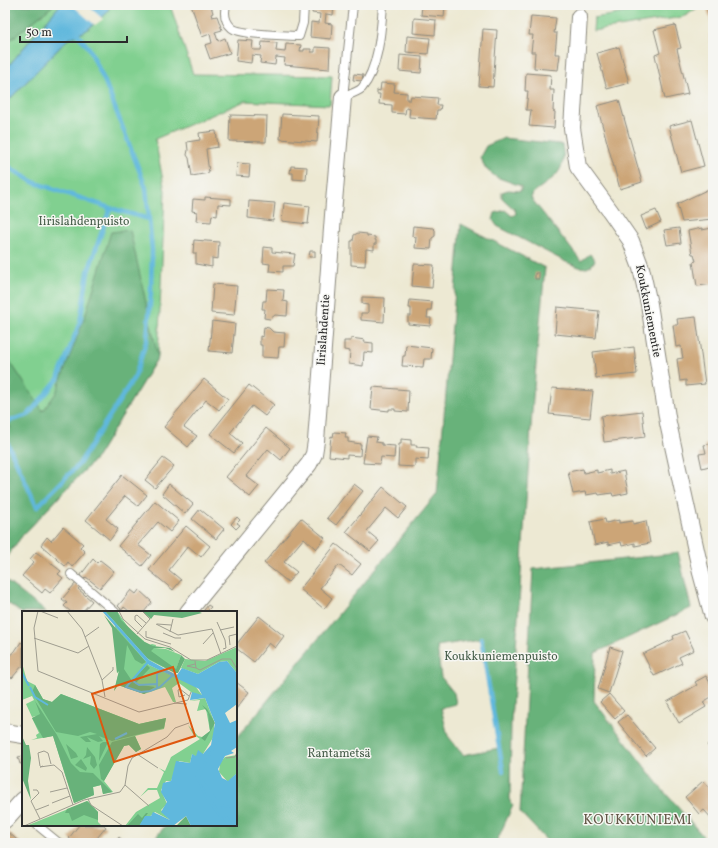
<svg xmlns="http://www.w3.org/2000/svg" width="718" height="848" viewBox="0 0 718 848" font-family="Vollkorn,serif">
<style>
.green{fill:#81d090;stroke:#567e5e}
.forest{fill:#68b27a;stroke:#4a6e52;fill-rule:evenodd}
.water{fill:#60b8dd;stroke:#467284}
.pier{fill:#ede9d3}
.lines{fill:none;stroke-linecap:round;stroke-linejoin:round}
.stream{stroke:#60b8dd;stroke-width:4.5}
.building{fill:#cca577}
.lane-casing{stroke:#8c8a7f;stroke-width:10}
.street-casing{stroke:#8c8a7f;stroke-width:18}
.lane{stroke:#fff;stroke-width:8}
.street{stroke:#fff;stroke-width:16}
.labels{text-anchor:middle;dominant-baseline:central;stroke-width:3;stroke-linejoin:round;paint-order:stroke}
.park-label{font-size:12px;fill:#455d49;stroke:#f6f6f2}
.street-label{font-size:12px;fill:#2b2b2b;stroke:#f6f6f2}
.quarter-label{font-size:14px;letter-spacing:1px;fill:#635646;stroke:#f6f6f2}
.inset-river{fill:none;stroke:#60b8dd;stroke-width:2}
.inset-road{fill:none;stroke:#9f9d90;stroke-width:1}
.view{fill:#df570e;fill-opacity:0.15;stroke:#df570e;stroke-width:2}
.inset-edge{fill:none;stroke:#2b2b2b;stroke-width:2}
</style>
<rect width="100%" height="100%" fill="#f6f6f2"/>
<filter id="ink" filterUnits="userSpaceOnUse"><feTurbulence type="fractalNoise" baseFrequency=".025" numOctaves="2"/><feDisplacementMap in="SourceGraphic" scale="8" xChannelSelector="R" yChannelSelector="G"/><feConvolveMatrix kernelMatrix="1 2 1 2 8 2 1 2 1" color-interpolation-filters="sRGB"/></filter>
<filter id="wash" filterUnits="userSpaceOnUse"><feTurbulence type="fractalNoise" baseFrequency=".012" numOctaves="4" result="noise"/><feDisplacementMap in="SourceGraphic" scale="16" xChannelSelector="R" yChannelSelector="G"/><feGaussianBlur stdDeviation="0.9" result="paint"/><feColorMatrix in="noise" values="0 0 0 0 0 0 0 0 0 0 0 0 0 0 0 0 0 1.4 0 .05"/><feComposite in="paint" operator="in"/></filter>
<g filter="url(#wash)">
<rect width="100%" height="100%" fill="#ede9d3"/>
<!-- green -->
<path class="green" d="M5,5h55l-55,65z
M110,5h60l23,69 139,2 -2,29 -85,-4 -90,38 10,52 -7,166 -61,100 -75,79 -17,23v-455l62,-64 20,-10 20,-17z
M670,5h31l-14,10 -5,2 -89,14 1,-13z"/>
<!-- forest -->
<path class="forest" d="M5,5h49l-49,39z
M503,138l56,6 3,1c6,28 -10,33 -29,48l-2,5 50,63 9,-7 5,6 -3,5 -5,3 -8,-1 -13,-5 -69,-36 -4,-6 2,-7 10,-3 7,6 4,-2 -1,-4 -13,-12v-6l6,-2 13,1v-5l-25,-9 -10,-8 -6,-12 6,-11 16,-7z
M461,224l84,44 -12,130 -22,323 -1,81 3,3 -17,38h-345l15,-18h70v-86l201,-245zM481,639l18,109 -36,7 -15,-19 -7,-28 15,-4 -2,-11 -13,-16 -4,-31z
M130,230l28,127 -61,100 -75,79 -17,23v-128l6,-3 -6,-10v-64l38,57 13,-18 30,-80 25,-81z
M678,552l13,56 -96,45 -1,48 67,87 48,55h-160l-29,-31 13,-243 137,-15z
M5,580l41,32h-23v2l-18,-13z"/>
<!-- water -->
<path class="water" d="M60,5h50l-3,8 -20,17 -20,10 -62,64v-34z"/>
<!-- pier -->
<path class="pier" d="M72,5h15l16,14 -8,6z"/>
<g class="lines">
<!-- stream -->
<path class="stream" d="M5,153l4,14 24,15 77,26
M5,422l23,-7 30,-36 22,-57 8,-50 22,-64 39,11
M5,438l32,69 42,-43 56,-88 12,-37 4,-48 1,-41 -6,-62 -41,-106 -16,-34 -15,-18
M481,639l22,132"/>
</g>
<g id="blocks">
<!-- building -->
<path class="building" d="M191,5l20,1 2,7 -2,1 1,3 5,-1 5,14 -7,2 3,9 7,-3 5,15 -20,6 -5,-14 7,-2 -2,-9 -8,3z
M313,5h21l-1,10 -7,-1 -1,9 7,1 -1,15 -21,-2 1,-15 8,1 1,-9 -8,-1z
M422,5h23l-1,12 -23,-2z
M713,7v20h-1l-5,-19z
M531,16l25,2 -2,15h3l-2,21h5l-2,16 -24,-2 1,-16h-4l2,-17h-4z
M414,18l22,2 -1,15 -22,-2z
M675,25l6,23 -4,1 11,45 -23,5 -10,-44 5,-2 -6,-23z
M483,29l14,1 -4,57 -14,-1z
M713,34v13l-1,1 -3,-13z
M407,36l23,2 -2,16 -22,-2z
M238,40l15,1 -1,8 2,1h7l1,-8 15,1 -1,8 9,1 1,-8 15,1 -1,6h4v-2h7v3h4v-5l15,1 -1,21 -45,-4 1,-7 -9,-1 -1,8 -15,-2 1,-7 -9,-1 -1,8 -15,-2z
M619,47l10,36 -22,6 -10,-36z
M400,55l22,2 -1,16 -22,-2z
M526,73l25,2 -1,15h4l-1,21 2,1 -1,16 -25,-2 2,-16h-5l2,-19h-3z
M354,74l9,1 -1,6 -9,-1z
M381,83l14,1 -1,8 13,1v7h3l1,-4 27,2 -1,7h4l-1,5h-3l-1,9 -27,-2 1,-8 -4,-1 -1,6 -13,-1v-8l-13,-1 1,-10h-3v-4l3,1z
M619,100l23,82 -22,7 -23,-83z
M282,114l37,2 -2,26 -37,-3z
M230,115l37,1 -1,26 -37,-1z
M692,120l12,46 -23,6 -12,-46z
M216,131l2,16 -12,2 3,24 -17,3 -3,-18 -2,-3 1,-5 -1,-8 13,-2 -1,-7z
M237,163l13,1 -1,13 -13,-1z
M291,166l16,1 -1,13 -13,-1v-6h-3z
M713,187v32l-31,3 -5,-18z
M205,197l26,2v6l-13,-1 -1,12 -5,-1 -1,7 -15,-1 1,-9 -5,-1 1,-12 12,1z
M249,201l26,2 -2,18 -25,-3z
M284,203l26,3 -2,18 -26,-3z
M656,210l5,12 -15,7 -5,-13z
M413,226l20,2 2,2v6l-3,2 -1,11 -16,-1 1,-11 -4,-1z
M679,228l2,15 -14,2 -3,-15z
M702,228v2l10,-2 1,56 -16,2 -4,-24 3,-1 -2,-7h-2l-4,-23z
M358,233l9,1v2l8,1v3h1v4h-2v6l-8,-1 -1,17 -14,-1v-24h2l1,-6z
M194,240l25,2 -1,17 -6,-1v9l-16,-3v-11h-3z
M264,247l8,1v4l23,2 -2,12h-10v6l-14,-1 1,-7 -7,-1z
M310,251h5v6h-6z
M414,264l20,1 -2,23 -20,-2z
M535,273h4v6h-4z
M213,284l24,2 -3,29 -23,-2z
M267,289l17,1 -1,11 5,1 -1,14 -12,-1 -5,4 -6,-1 1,-9h-3l1,-8h3z
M362,297l23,1 -1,24 -23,-2v-7h7v-8l-6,-1z
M410,300l22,2 -1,8h-3l-1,8h4l-1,8 -22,-2v-8h3v-8h-2z
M557,307l42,4 -3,27 -41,-4z
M696,317l9,67 -19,2v-6l-6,1 -3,-22 6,-1 -1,-5 -1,-7 -5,1 -3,-22h5l-1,-6z
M212,321l23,3 -3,29 -23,-2z
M264,327l5,1 4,4 12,1 -1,14h-5l-1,11 -16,-1v-12h-2v-9l3,1z
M351,338l14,2 -1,2 9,1v10l-9,-1 -1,14 -14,-2 1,-13 -6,-1v-9h7z
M406,345l26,3 -1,11h-7l-1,8 -21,-1 1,-10h2z
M634,347l3,27 -41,4 -3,-26z
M204,379l24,20 -9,11 -13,-10 -22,27 13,9 -9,11 -24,-20z
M249,385l25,20 -9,11 -13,-10 -22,27 12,10 -8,10 -24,-19z
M373,387l36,3 -1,22 -13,-1v-2h-6v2l-18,-2z
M552,388l41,3 -3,27 -41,-4z
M642,411l3,26 -41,5 -3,-26z
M266,428l24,20 -9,12 -13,-11 -22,27 13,10 -9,11 -24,-20z
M334,432l12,1 -1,5h3v4l13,2 -1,12 -13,-1v3l-18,-2 2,-20 2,1z
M367,436l10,1 -1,5 6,1v2l13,1 -1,12 -13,-1 -1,7 -17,-1z
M401,439l10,1v5h6l-1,2 13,1 -1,12 -13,-1v8l-17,-1 1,-22h2z
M713,443v22l-11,3 -3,-14 7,-1 -2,-8z
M163,458l11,8 -19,22 -10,-8z
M583,469l1,4 13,-3v3l13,-3v4l14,-3 4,22 -15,3 -1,-3 -13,2 -1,-2 -12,2 -1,-3 -12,2 -5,-22z
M122,475l25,20 -9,11 -13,-10 -19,23 12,10 -8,11 -24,-20z
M169,484l24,20 -8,10 -23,-20z
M354,484l9,7 -27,34 -9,-7z
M383,487l24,20 -9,11 -12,-10 -19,23 12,10 -9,10 -24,-19z
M155,501l24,20 -9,11 -12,-10 -20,23 13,10 -9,11 -24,-20z
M200,509l24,20 -8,10 -24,-20z
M237,517l3,3 -3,3 3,2 -4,4 -5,-5z
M301,518l24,20 -9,11 -12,-11 -20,24 13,10 -9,10 -24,-19z
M605,519l1,4 13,-3v3l14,-2v3l13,-3 4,22 -15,3v-3l-13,3 -1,-4 -13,3v-3l-13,3 -5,-23z
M186,526l24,20 -9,11 -13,-11 -19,24 12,10 -8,10 -24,-20z
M63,527l20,17 -3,3 5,5 -13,15 -4,-5 -3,4 -24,-21 6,-8 4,4z
M336,544l25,20 -9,11 -13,-10 -19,23 12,10 -8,11 -24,-20z
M36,552l25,19 -3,3 5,4 -13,15 -5,-4 -3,4 -20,-17 12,-14 -4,-3z
M93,559l4,4 3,-3 14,11 -14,17 -14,-11 -2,2 -4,-3z
M76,583l4,4 -2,2 14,12 -10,11h-11l-7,-6 3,-3 -5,-4z
M131,590l5,4 3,-4 13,12 -8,10h-14l-6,-5 -2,3 -4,-4z
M208,605l3,2 -5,5 -2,-2z
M259,616l25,20 -9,12 -6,-5 -15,19 -18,-14v-3z
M685,631l9,19 -15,7 3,6 -28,13 -11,-22 31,-15 -1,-3z
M21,642l2,2v23l-1,-1 -10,12 -4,-3 -3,3v-26l5,3 5,-4z
M610,647l12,4 -13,42 -11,-4z
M706,676l7,12v8l-10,6 3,5 -27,16 -12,-21 30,-17 -2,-3z
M236,682l13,10 -13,17z
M609,694l15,17 -9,8 -15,-17z
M627,715l28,33 -9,8 -28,-34z
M713,740v12l-6,-7z
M23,756v7l-3,1 -2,-7z
M703,781l10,11v28l-9,-10 -5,4 -14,-17z
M79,825h25l2,2 -13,16h-18l-6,-5z
M8,832l8,7 5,4h-16v-8z
M119,837l7,6h-12z"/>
</g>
</g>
<g filter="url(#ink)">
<use href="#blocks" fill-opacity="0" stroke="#8c8a7f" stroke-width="1"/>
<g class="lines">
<defs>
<path id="lane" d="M226,5c-2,8 -1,17 6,23 8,7 54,7 67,8l4,-13 1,-18
M343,97c5,-2 15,-5 19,-9 17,-20 19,-58 21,-83
M343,97l10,-92
M71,574l44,38
M37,825l22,18"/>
<path id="street" d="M579,17l-7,111 6,39 33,45 20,29 10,27 8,36 19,119 33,150 12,44
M188,612l121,-148 5,-10 2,-13 18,-239 9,-105
M5,732l18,3
M5,820l18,-20"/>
</defs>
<!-- lane casing -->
<use href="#lane" class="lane-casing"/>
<!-- street casing -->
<use href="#street" class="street-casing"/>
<!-- lane -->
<use href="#lane" class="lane"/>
<!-- street -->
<use href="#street" class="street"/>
</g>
</g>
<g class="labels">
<!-- park labels -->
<g class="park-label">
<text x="84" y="222">Iirislahdenpuisto</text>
<text x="501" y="657">Koukkuniemenpuisto</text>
<text x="339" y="754">Rantametsä</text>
</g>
<!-- street labels -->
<g class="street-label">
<text transform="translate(648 311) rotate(79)">Koukkuniementie</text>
<text transform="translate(324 330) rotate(-86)">Iirislahdentie</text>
</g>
<!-- quarter labels -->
<g class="quarter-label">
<text x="638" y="820">KOUKKUNIEMI</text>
</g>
</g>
<!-- overview -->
<g transform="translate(22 611)">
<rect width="215" height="215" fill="#ede9d3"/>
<path d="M83,0h12l13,19 14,11v6l8,-3 4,1 -1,3 11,1 15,6 -6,18 -26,-13zM93,14l34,40 46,21 7,9h-7l-16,-12 -7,5 4,14h-3l-8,-15 -21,7 -26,-9 -4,6 5,-20 -2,2zM215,36v26l-10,-12 -8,1 -21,12 -17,-6 4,-9 20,2zM0,52l5,18 8,4 8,14 9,3 9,-8 78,30 27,-6 -2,11 -29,7 6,13 -5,3 -7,-7 -5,1 -20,35 9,11 -10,2 -2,-9 -8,2 1,8 -20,8 -21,-67 -22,4 6,-2 -1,-3 3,-2 -7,-15 5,-2 -5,1 -6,-13 8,-4 -2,-4 -10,4zM183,87l9,23v15l-11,18 -7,3 -4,-3 -2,9 -11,-2 -8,20h-5l-5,9 6,14 -6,6 9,10 -15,-8 -16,14h-14l11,-14 24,-14 -3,-8h-9l-8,7 8,-9h9l7,-16 -5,-4 6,3 6,-14 29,-18 -7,-5 -5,-9 10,11 4,1 8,-6 -4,-22 -9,2 3,-11 -11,1zM215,144v18l-9,9 -9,-10 1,-9 5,-6zM66,190l10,11v10l4,4h-76z" fill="#81d090"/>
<path d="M83,0h12l4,9 22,21 10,5 17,2 5,4 -10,-4h-11l-3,3 25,18 5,-14 4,4 -7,14h-3l-28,-15zM120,0h55l5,2 -20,5 -28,-3 -3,4zM82,4l42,47 -4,2 -7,-4 -8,-15 -3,24 8,12 15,-16 3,3 -15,16 20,3 -11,7 -26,-9 -4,6 5,-20 -2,2 -5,-45zM13,74l8,14 9,3 9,-8 78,30 27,-6 -2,10 -52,13 -13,-5 4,5 -5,1 -11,-5 4,5h-5l-6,-5 17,-3 -7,-2 -12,4 -22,-4 -24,-40zM13,90l22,34 14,28 9,9 13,1 19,19 -9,2 -2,-9 -8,2 1,8 -20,8 -21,-67 -10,2 -11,-20 8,-4zM180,94l5,4 8,14 -10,18 -4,-3 9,-7 -2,-18zM0,125l4,9h3l2,13 -3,23 3,19 -9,-22zM113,125l6,13 -5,3 -7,-7 -5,1 -20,35 -3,-2 -2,-14 13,-23zM81,131h5l-9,19 1,-17zM44,133l10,9 2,4 -7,2zM65,136l8,10 2,8 -3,4 -4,-5 1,-8 -8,3 3,-4zM59,148l6,9 -1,3 -11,-6zM65,190l11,11v8l-14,-5 -12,6 -3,-8h-4l2,-4zM124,202h2l-9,13h-12l11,-12 4,4zM164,205l5,10h-20l6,-1z" fill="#68b27a"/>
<path d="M80,0h3l44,49 18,10 10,5 5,-7 16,6 21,-12 8,-1 10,12v31l-12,9 5,10 7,-3v27l-6,4 3,2 -9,3 -7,13 4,9 6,3 9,-8v53h-46l-5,-10 -13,10h-34l6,-10h6l2,-4 17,8 -9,-8 6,-10 -6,-10 2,-9 8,-2 5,-20 14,2 2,-9 4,2 2,-6 5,4 8,-9 4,-22 -10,-25 -15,2 2,-8 10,3 -3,-6 -50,-24z" fill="#60b8dd"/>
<path class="inset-river" d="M126,51l-22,25 15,5 9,-1 10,-4 13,-12M0,62l7,13M111,70l6,4 18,-1v4M135,73v-10l6,-4M8,76l5,10 13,8M205,113l-29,52 35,50M93,128l12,-6M184,151l-7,14 21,29 17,3M182,153l-7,11 33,51M177,159l-3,5 10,22 21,29"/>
<path class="inset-road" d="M16,0l-4,17 4,43 101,41 49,-12 3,-8M18,0l18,7M45,0l15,18 20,51 3,17M97,0l4,8 22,20 25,8 21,13h16l30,-14M195,11l8,18 1,8 -3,1M134,13l22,11 34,-6 9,25M135,13l14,1M120,16l-7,-7v-4l2,-1 9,8M198,19l14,-3M124,20v6l25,7M148,21l3,-13M141,22l12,5h6M115,23l13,-15 -8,-8M63,26l14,-10M12,27l44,15 11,-7M181,33l10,-11M208,34l-1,-9 8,-2M173,50l1,7 4,2 22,-11h9l6,10M173,53l-8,2 9,2M80,69l11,-10v-3M163,84l-6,2 -1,-7 2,-1 9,7M152,92l13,1M115,143l21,14M204,147l9,-1 2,-5M18,155l-2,-13 6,-2 4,2 3,11M21,155l-3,1 14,-2 8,7 11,33M103,174l24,21M11,179h4l2,3 -8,8 9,18M28,181l17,-4M66,188l3,6 32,21M30,192l18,-7M14,199l13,-5M2,215l60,-26 36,-8 5,-7 3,-19 4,-8 35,-21 8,-9 14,-5"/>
<path class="view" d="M151,56l22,69 -81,26 -22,-68z"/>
<rect width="215" height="215" class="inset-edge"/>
</g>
<!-- margin -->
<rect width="718" height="848" fill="none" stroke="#f6f6f2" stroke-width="20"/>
<!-- scale -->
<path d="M20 36v6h107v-6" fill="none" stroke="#2b2b2b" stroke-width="2"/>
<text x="26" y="36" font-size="12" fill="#2b2b2b" stroke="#f6f6f2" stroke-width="3" paint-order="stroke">50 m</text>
</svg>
